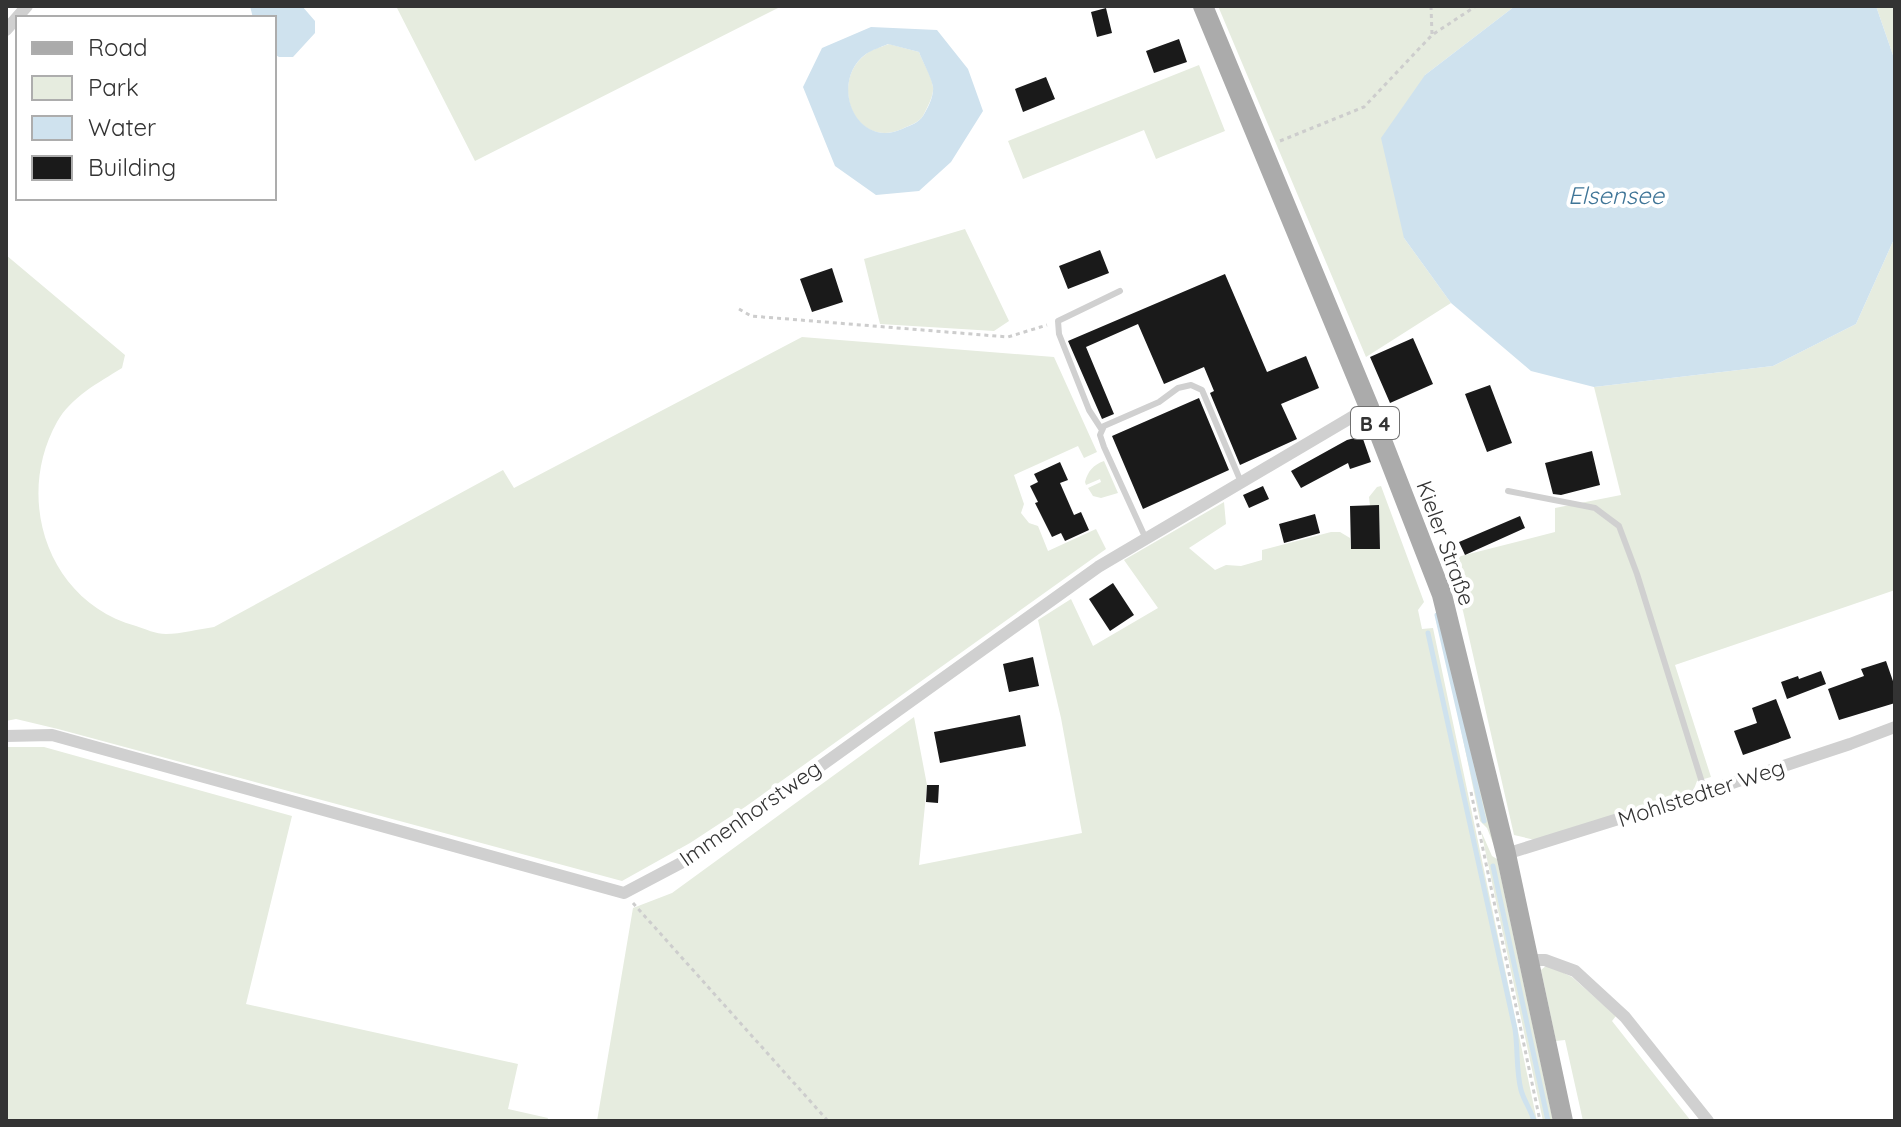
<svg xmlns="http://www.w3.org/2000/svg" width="1901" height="1127" viewBox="0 0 1901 1127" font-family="Quicksand,sans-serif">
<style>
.green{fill:#e6ecdf}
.water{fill:#cfe2ee;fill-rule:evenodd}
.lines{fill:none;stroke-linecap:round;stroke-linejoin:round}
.stream{stroke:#cfe2ee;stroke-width:5}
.building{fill:#1a1a1a}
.path{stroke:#cdcdcd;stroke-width:3;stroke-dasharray:4 4;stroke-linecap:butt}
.lane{stroke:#d0d0d0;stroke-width:6}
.street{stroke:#d0d0d0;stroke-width:12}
.primary{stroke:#ababab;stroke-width:20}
.labels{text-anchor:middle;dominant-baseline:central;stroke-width:8;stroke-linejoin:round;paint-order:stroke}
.shield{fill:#fff;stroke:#707070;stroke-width:2}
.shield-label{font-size:20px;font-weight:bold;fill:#333}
.street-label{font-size:22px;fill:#333;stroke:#fff}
.water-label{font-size:24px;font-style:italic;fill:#3f7597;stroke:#fff}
</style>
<rect width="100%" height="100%" fill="#fff"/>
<!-- green -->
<path class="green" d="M396,6h386l-307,155z
M1218,6h297l-90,69 -21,163 47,65 -85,54z
M1876,6h19v55z
M889,44l30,8c4,11 13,24 14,35 1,9 -6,21 -10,29 -5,7 -13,9 -21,13 -47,21 -74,-47 -36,-75 6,-5 15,-7 23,-10z
M1199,65l26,66 -69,28 -12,-29 -121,49 -15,-38z
M965,229l44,92 -15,10 -114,-7 -16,-65z
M1895,237v353l-220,75 36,112 -14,4 -3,8 -112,38 -47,13 -21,-5 -51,-224 -14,-40 8,-14 98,-25v-24l66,-13 -27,-108 179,-21 83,-42z
M6,255l119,100 -3,13c-24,15 -51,29 -65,54 -43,77 -9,180 79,204 9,3 20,8 30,8 15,0 33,-5 48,-7l289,-157 11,18 288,-151 252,20 43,95 -13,6 -6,-12 -64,29 10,29 -3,9 8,10 9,3 10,25 48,-22 10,20 -361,258 -55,36 -68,38 -564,-152 -42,-10 -10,2z
M1104,461l14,32 -17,5 -8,-2 -5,-8 13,-6 -1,-3 -14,6 -1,-3c3,-11 8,-17 19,-21z
M1381,486l43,116 -6,8 4,19 11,-1 104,493h-940l36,-213 39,-15 242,-176 13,68 -8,80 163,-32 -21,-115 -23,-98 33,-21 22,47 65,-38 -34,-48 100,-58 2,22 -37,24 26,22 11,-5 15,1 21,-6v-10l69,-18h9l10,6 1,11h29l-1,-43h-9l-1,-9 8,-10z
M1435,605l60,243 -8,-20 -7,-7z
M6,747h38l248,69 -46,188 272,60 -10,45 40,9 -1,3h-540z
M1481,831l11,25 5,3 56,262h-10z
M1547,965l25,12 44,39 -4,5 79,100h-108l-18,-81 -9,1 -15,-71z"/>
<!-- water -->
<path class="water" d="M250,6h52l13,15v12l-22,24h-14l-5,-3v-36h-21z
M1515,6h361l19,55v176l-39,87 -83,42 -179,21 -63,-16 -80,-68 -47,-65 -23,-100 44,-63z
M871,27l66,3 31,39 15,42 -32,51 -32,29 -43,4 -41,-29 -32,-79 19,-39zM888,44l31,8c4,11 12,24 14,35 1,9 -5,21 -10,29 -5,7 -12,9 -21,13 -46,21 -74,-47 -36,-75 6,-4 15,-7 22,-10z"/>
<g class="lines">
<!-- stream -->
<path class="stream" d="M1437,615l47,206
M1428,633l87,396c3,20 1,42 6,61 3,11 10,20 13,31
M1493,866l55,255"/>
</g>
<!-- building -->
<path class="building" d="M1106,8l6,25 -15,4 -6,-25z
M1179,39l8,23 -33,11 -8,-22z
M1046,77l9,22 -32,13 -8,-23z
M1100,250l9,23 -41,16 -9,-23z
M832,268l11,34 -31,10 -12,-33z
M1225,274l42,98 39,-16 13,32 -38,16 16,35 -57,26 -30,-72 4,-2 -10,-24 -40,17 -26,-60 -52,23 28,67 -12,5 -34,-78z
M1413,338l20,46 -43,19 -20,-46z
M1490,385l22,58 -25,9 -22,-58z
M1199,398l30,72 -86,39 -31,-73z
M1362,436l9,26 -21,7 -2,-6 -47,25 -10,-17 56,-31z
M1592,451l8,34 -39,10 -8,-1 -8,-31z
M1060,462l8,18 -8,3 14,32 7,-3 8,18 -24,11 -4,-8 -9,4 -17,-34 3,-1 -8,-16 8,-4 -4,-8z
M1263,486l6,13 -20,9 -6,-13z
M1379,505l1,44h-29l-1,-43z
M1315,514l5,19 -36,10 -5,-19z
M1520,516l5,12 -60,27 -6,-13z
M1113,583l21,32 -24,16 -21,-32z
M1033,657l6,29 -30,6 -6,-28z
M1886,661l9,26v16l-56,17 -11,-31 36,-13 -3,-7z
M1821,671l5,13 -39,15 -6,-17 17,-6 1,3z
M1776,699l15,39 -48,17 -9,-24 23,-8 -5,-15z
M1020,715l6,31 -86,17 -6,-31z
M927,785h12l-1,18 -12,-1z"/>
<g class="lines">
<!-- path -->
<path class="path" d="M1431,6l1,29
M1280,141l84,-34 68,-72 44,-29
M739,309l12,7 257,21 39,-12
M1471,792l69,329
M633,903l195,218"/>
<!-- lane -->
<path class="lane" d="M1102,430l-13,-20 -30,-76 -1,-13 62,-30
M1508,491l87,17 24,18 18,48 68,218
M1146,539l-42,-92 -4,-12 4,-9 55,-24 19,-14 13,-3 11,5 39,92"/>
<!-- street -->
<path class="street" d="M6,30l21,-24
M6,736l46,-1 572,158 74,-39 400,-287 271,-160
M1506,854l199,-62 145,-48 45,-17
M1528,960h17l30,11 50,46 83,104"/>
<!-- primary -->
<path class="primary" d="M1203,6l166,401 73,188 64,259 57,267"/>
</g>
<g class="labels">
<!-- shield labels -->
<rect class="shield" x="1351" y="407" width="48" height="32" rx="6"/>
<g class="shield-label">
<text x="1375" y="423">B 4</text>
</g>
<!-- street labels -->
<g class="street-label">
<text transform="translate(1446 543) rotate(70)">Kieler Straße</text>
<text transform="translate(1701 793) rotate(-18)">Mohlstedter Weg</text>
<text transform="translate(750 813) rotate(-35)">Immenhorstweg</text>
</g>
<!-- water labels -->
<g class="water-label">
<text x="1616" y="195">Elsensee</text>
</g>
</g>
<!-- border -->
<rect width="1901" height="1127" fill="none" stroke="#333333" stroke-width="16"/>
<!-- legend -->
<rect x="16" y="16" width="260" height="184" fill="#ffffff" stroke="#adadad" stroke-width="2"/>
<rect x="32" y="42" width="40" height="12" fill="#ababab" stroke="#adadad" stroke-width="2"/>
<text x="88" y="56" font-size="24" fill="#333333">Road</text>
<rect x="32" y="76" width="40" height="24" fill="#e6ecdf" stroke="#adadad" stroke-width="2"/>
<text x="88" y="96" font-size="24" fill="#333333">Park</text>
<rect x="32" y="116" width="40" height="24" fill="#cfe2ee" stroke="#adadad" stroke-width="2"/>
<text x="88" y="136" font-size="24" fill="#333333">Water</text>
<rect x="32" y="156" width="40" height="24" fill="#1a1a1a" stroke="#adadad" stroke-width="2"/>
<text x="88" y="176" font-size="24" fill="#333333">Building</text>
</svg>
